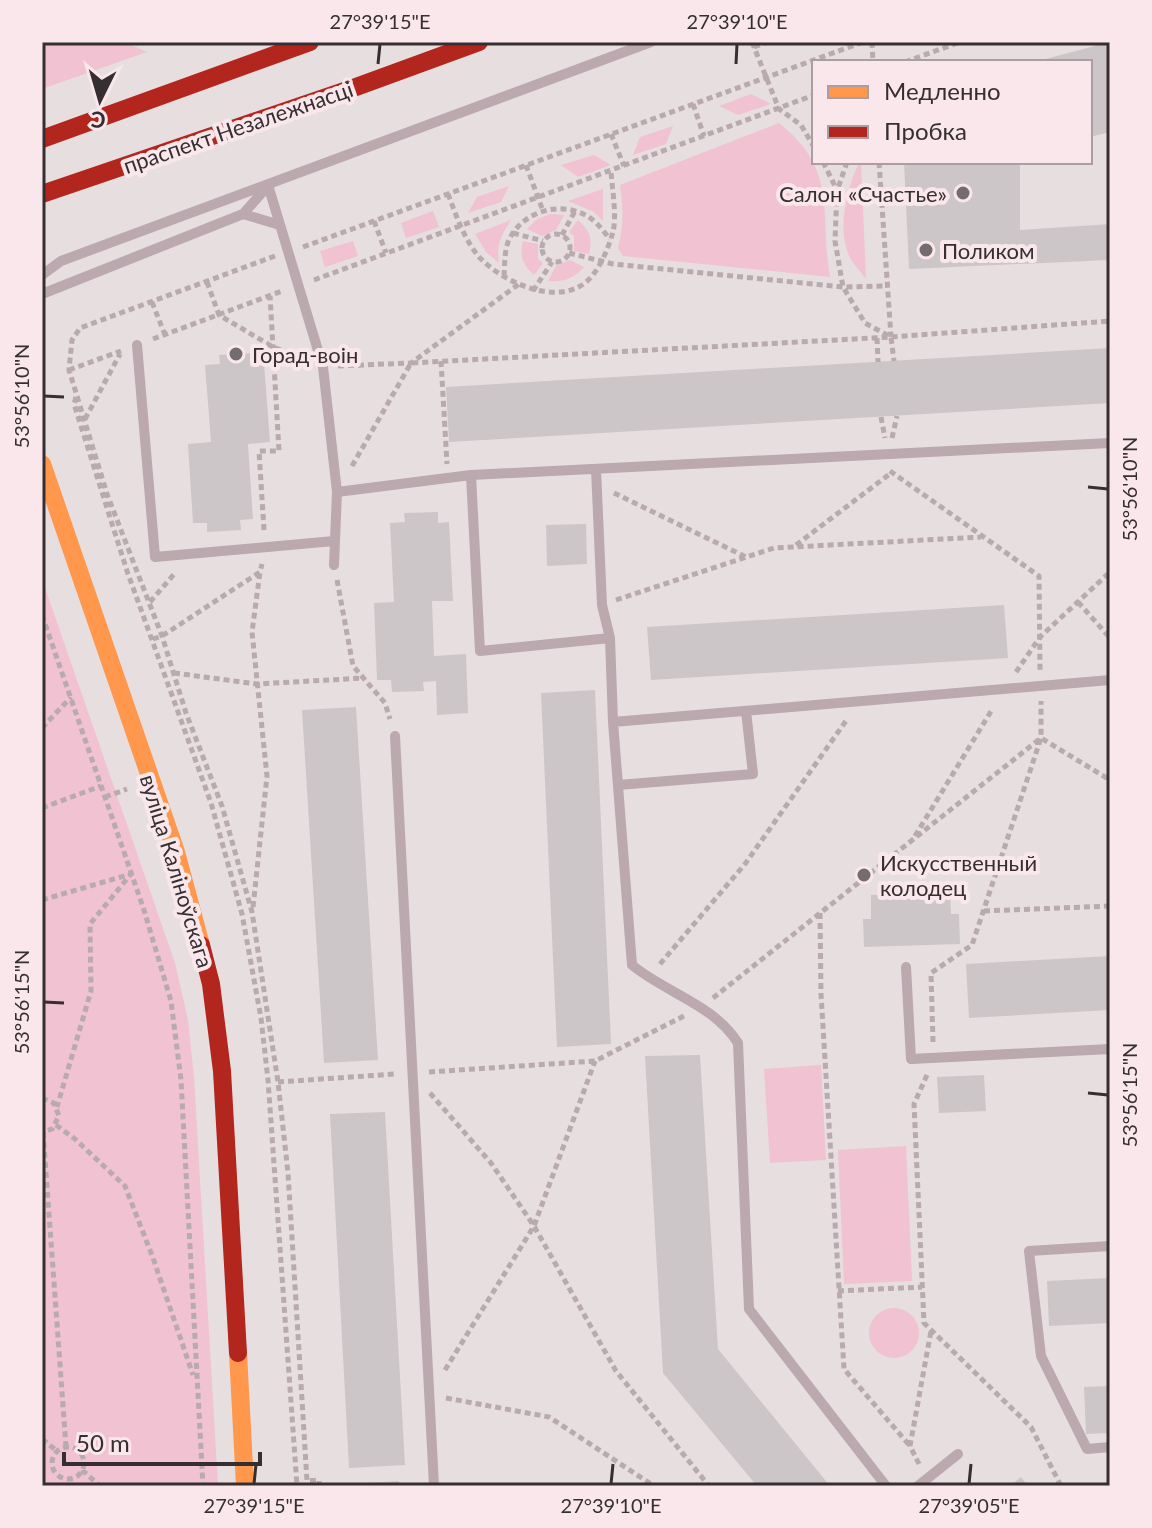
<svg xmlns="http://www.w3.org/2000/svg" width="1152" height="1528" viewBox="0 0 1152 1528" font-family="Lato,sans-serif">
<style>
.green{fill:#f0c2d2}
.building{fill:#cdc6c8}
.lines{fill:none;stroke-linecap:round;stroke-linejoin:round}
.path{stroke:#b8aaaf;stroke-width:5;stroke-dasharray:6 4;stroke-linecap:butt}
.lane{stroke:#bca8af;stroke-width:10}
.slow{stroke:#ff974d;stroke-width:18}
.jam{stroke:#b3261e;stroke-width:18}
.ticks{fill:none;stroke:#362f31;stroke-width:3}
.poi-dot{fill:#746c6e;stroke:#f9e7ec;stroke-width:3}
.labels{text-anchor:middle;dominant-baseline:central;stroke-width:8;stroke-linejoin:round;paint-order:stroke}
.street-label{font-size:22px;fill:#362f31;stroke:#f9e7ec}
.poi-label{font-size:22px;fill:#362f31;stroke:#f9e7ec;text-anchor:start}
.neatline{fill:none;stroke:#362f31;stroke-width:3}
.ticks-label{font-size:20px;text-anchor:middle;fill:#362f31}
</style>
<rect width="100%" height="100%" fill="#e7dee0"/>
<!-- green -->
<path class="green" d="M42,42h83l22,10 -105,37z
M751,94l20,10 -33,11 -19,-9z
M779,123c60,48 40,88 51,154l-207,-21 -5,-8c6,-22 5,-42 2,-63z
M673,126l-7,18 -33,11 7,-18z
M594,155l17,10 -33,12 -17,-12z
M859,162h2l5,117c-5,-7 -12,-14 -16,-21 -14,-29 -3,-68 9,-96z
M509,186l-8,16 -33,11 9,-16z
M603,189v32l-9,-9 -26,-11z
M433,211l6,16 -33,11 -5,-15z
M550,214l14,1 -8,15 -14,6 -15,-7 9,-9z
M511,220c-10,15 -15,25 -12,43l-13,-11 -11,-18z
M578,220c12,11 15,18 11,34l-15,-3v-15l-5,-4z
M353,241l5,15 -33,11 -5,-16z
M523,241l15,3v15l5,4 -9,12c-12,-11 -15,-19 -11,-34z
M570,260l14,7c-11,12 -20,15 -36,14l8,-15z
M42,579l133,384 13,57 6,58 24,408h-176z
M821,1065l5,95 -56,3 -6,-94z
M906,1146l6,135 -68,3 -6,-134z
M869 1333a25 25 0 1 1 50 0a25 25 0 1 1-50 0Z"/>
<!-- building -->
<path class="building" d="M1110,42v90l-20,5v-75l-52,-1z
M904,162h116v68l90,-6v36l-201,9z
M1110,348v55l-661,39 -3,-55z
M253,353l1,11 10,-1 6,79 -22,2 5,75 -13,1 1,10 -34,2v-9h-14l-5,-79 23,-2 -6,-77 15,-1 -1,-9z
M438,512v11l11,-1 4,79h-21l2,55 32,-2 2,59 -31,2 -1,-34 -13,1 1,9 -32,1 -1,-12h-14l-3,-77 20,-1 -4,-79 15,-1 -1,-9z
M586,524l1,40 -40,2 -1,-41z
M1004,605l4,53 -357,22 -4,-53z
M595,690l16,354 -54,3 -16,-354z
M356,707l22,353 -54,3 -22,-353z
M950,892l1,22h8l1,30 -96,3 -1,-28h8v-24z
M1110,956v54l-141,8 -3,-54z
M700,1055l18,294 112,137h-73l-94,-113 -18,-317z
M984,1075l2,36 -47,2 -2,-36z
M385,1112l20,353 -56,3 -19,-354z
M1110,1278v45l-61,3 -2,-45z
M1110,1386v47l-24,1 -2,-47z
M1021,1477l7,9h-18z
M399,1481v5h-44v-2z"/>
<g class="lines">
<!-- path -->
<path class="path" d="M142,42h3
M752,42l27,67 22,16 13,22
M872,42l1,20
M754,47l14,-5
M905,62l55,-20
M693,104l11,32
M611,134l13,32
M823,162l14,28
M847,162l-10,29 -2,50 8,46 22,36 26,14 3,24
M879,162l12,175
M526,165l17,46
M448,194c8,21 17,48 33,65 23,23 71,45 101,26 16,-10 26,-36 31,-53 4,-18 -1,-43 -2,-61
M374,221l12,32
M513,233l30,8
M542 248a14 14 0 1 1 28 0a14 14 0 1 1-28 0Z
M562,235l13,-24
M303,247l560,-205
M569,253l44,11 230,23 43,-1
M275,256l-195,72 -8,12 -3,30 38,124 55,142 24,77 36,93 30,106 26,170 10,91 19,308 12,-1v6
M504,276c1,-12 0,-28 6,-38 15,-29 56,-39 83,-18 6,5 12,13 17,19
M314,280l500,-185
M207,282l12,33 54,32 29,11
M533,291l19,-29
M152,302l13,33
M877,338l1,24
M153,339l129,-48
M441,361l6,103
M338,366l73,-3 108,-79
M69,370l52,-19
M76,397l-2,7 53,167 84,232 31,111 19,104 7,62 29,406
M881,417l4,21
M85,419l35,-65
M892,438l5,-22
M352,466l59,-103 480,-26 219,-16
M890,471l149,105 1,95
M614,493l132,64
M264,530l-5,-79h20l-9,-155
M796,545l95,-72
M337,580l16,86 32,37 5,16
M616,600l158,-52 207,-11
M150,602l25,-29
M1078,602l32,36
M42,615l102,295 27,91 10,79 22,406
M153,639l9,-3 98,-64 2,-8
M1016,672l24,-35 70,-65
M174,673l83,11 107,-6
M42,728l29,-31
M105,797l22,-8
M42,808l59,-22
M915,836l78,-128
M42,900l89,-26 -41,50 1,67 -34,116
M253,907l14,-131 -15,-144 8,-60
M984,911l126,-5
M820,913l1,81 23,375 66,77
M660,964l85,-100 103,-146
M713,998l328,-260 69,42
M933,1042l-2,-69 41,-28 69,-207v-37
M429,1072l166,-11 89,-45
M927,1075l-13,29 10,219 107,104 30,59
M278,1082l117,-8
M430,1093l61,70 43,63 82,145 93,115
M42,1098l12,5 5,13 -7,13 -9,3
M56,1125l19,14 50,47 28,72 40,117
M43,1132l23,315
M838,1291l84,-4
M445,1370l89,-144 61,-165
M446,1398l103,19 105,69
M42,1439l15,12
M52 1463a16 16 0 1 1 32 0a16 16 0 1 1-32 0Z
M919,1464l-9,-18 21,-115
M82,1470l18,16"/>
<!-- lane -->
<path class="lane" d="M268,185l55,182 14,125 -3,73
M243,214l37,11
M42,275l19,-14 590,-219
M42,294l201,-80 24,-27
M137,345l18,212 179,-16
M596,469l6,136 8,33 3,84 19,243c34,28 81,39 106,78l11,266 137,177
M471,475l9,176 130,-13
M337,492l134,-17 639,-32
M613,722l497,-42
M395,736l39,750
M618,785l135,-11 -7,-63
M906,967l5,92 199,-10
M1110,1246l-81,5 12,105 46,93 23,-2
M918,1486l40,-32"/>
<!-- slow -->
<path class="slow" d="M42,464l134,388 25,93
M238,1353l7,133"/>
<!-- jam -->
<path class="jam" d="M42,139l268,-97
M42,194l314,-107 123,-45
M201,945l10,39 11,87 16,282"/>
</g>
<!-- ticks -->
<path class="ticks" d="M378,64l2,-20M736,64l1,-20M44,396l20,1M1088,487l20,2M44,1002l20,1M1088,1093l20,2M254,1484l2,-20M611,1484l2,-20M969,1484l2,-20"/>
<!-- markers -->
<g class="poi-dot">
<circle cx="963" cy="193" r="8"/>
<circle cx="926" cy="250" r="8"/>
<circle cx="236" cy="354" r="8"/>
<circle cx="864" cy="875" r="8"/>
</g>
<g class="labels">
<!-- street labels -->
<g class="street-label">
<text transform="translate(238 127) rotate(-19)">праспект Незалежнасці</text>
<text transform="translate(177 871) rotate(73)">вуліца Каліноўскага</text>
</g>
<!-- poi labels -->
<g class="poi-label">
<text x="947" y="193" text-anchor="end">Салон «Счастье»</text>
<text x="942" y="250">Поликом</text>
<text x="252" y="354">Горад-воін</text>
<text x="880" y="862">Искусственный<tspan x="880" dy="25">колодец</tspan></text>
</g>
</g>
<!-- border -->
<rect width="1152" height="1528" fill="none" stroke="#f9e7ec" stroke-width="88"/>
<!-- legend -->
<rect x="812" y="60" width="280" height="104" fill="#f9e7ec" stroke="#ab9da1" stroke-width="2"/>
<rect x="828" y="86" width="40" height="12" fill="#ff974d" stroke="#ab9da1" stroke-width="2"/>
<text x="884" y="100" font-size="24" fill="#362f31">Медленно</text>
<rect x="828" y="126" width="40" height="12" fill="#b3261e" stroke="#ab9da1" stroke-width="2"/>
<text x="884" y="140" font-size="24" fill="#362f31">Пробка</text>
<!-- north arrow -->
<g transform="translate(100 100) rotate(185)" stroke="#f9e7ec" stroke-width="6" paint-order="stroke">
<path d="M0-6L14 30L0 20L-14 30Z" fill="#362f31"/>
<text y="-12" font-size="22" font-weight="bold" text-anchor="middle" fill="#362f31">С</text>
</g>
<!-- scale -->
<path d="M64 1452v12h196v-12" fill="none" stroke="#362f31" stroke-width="4"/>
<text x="76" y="1452" font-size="24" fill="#362f31" stroke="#f9e7ec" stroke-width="6" paint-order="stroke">50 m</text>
<rect x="44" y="44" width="1064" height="1440" class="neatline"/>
<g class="ticks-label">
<text x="380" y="29">27°39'15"E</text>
<text x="737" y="29">27°39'10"E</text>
<text transform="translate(22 396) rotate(-90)" y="7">53°56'10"N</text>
<text transform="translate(1130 489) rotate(-90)" y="7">53°56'10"N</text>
<text transform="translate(22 1002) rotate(-90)" y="7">53°56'15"N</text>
<text transform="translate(1130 1095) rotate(-90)" y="7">53°56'15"N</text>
<text x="254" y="1513">27°39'15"E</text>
<text x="611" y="1513">27°39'10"E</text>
<text x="969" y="1513">27°39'05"E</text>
</g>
</svg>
